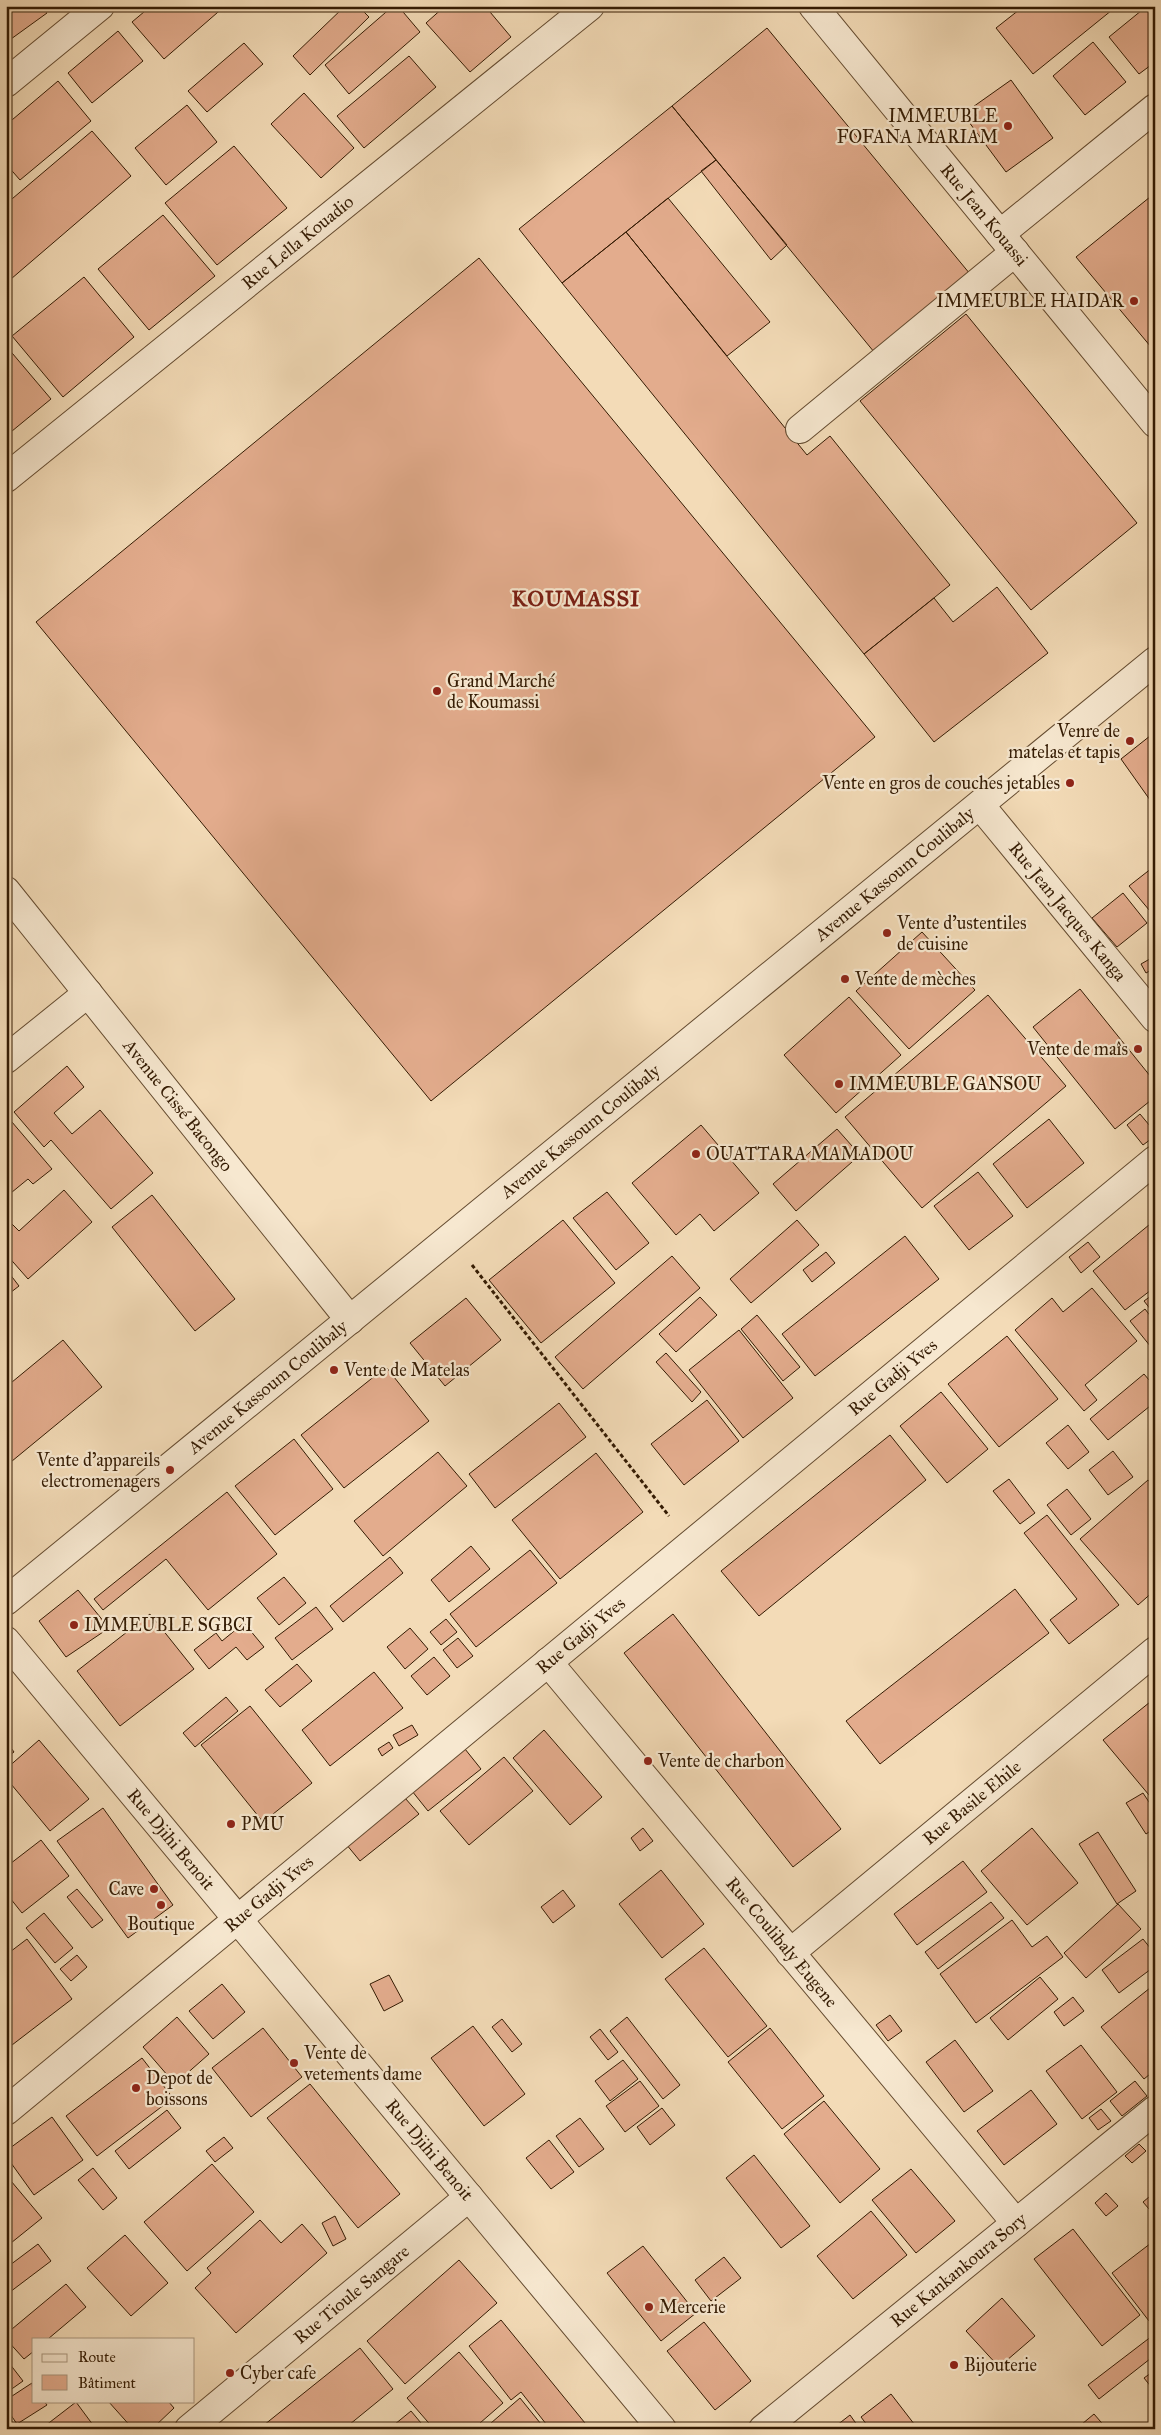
<svg xmlns="http://www.w3.org/2000/svg" width="1161" height="2435" viewBox="0 0 1161 2435" font-family="'IM FELL Great Primer',serif">
<style>
.building{fill:#e3ac8d;stroke:#341b03}
.lines{fill:none;stroke-linecap:round;stroke-linejoin:round}
.minor-casing{stroke:#644b30;stroke-width:30}
.path{stroke:#341b03;stroke-width:3;stroke-dasharray:4 2.5;stroke-linecap:butt}
.minor{stroke:#f7e8d0;stroke-width:28}
.poi-dot{fill:#8f2418;stroke:#f7e8d0;stroke-width:2}
.labels{text-anchor:middle;dominant-baseline:central;stroke-width:4.5;stroke-linejoin:round;paint-order:stroke}
.poi-label{font-size:18px;fill:#341b03;stroke:#f7e8d0;text-anchor:start}
.street-label{font-size:18px;fill:#341b03;stroke:#f7e8d0}
.district-label{font-size:22px;font-weight:bold;letter-spacing:1px;fill:#7a1f14;stroke:#f7e8d0}
</style>
<rect width="100%" height="100%" fill="#f3dbb7"/>
<filter id="stains"><feTurbulence type="fractalNoise" baseFrequency=".004" numOctaves="4"/><feColorMatrix values="0 0 0 0 .2 0 0 0 0 .09 0 0 0 0 .02 0 0 0 .5 -.17"/></filter>
<radialGradient id="worn" r=".72"><stop offset=".6" stop-color="#630" stop-opacity="0"/><stop offset="1" stop-color="#630" stop-opacity=".3"/></radialGradient>
<!-- building -->
<path class="building" d="M6,6h36l5,7 -36,26 -5,-7z
M151,6h74l-61,53 -32,-37z
M345,6h13l11,11 -59,58 -17,-19z
M393,6h5l22,26 -71,62 -24,-29z
M445,6h40l26,31 -41,35 -44,-49z
M1024,6h93l-84,68 -37,-46z
M1147,6h8v56l-16,12 -30,-37z
M767,28l208,252 -96,78 -207,-252z
M118,31l25,30 -51,42 -24,-30z
M1093,42l33,40 -41,33 -32,-39z
M244,43l19,21 -56,48 -19,-21z
M409,56l27,31 -72,61 -27,-32z
M1011,80l42,58 -47,34 -43,-58z
M58,81l33,40 -71,59 -14,-16v-39z
M304,93l50,55 -33,30 -50,-54z
M187,105l30,37 -51,43 -31,-37z
M672,106l44,54 -154,123 -43,-54z
M92,131l39,45 -120,103 -5,-6v-69z
M234,146l53,62 -70,57 -52,-62z
M716,160l71,85 -16,15 -70,-89z
M1150,197l5,5v142l-4,3 -75,-90z
M668,198l102,124 -43,34 -101,-124z
M163,215l52,61 -66,54 -51,-61z
M626,232l181,223 23,-19 120,149 -86,69 -302,-371z
M479,258l396,479 -444,364 -395,-479z
M84,277l50,60 -71,60 -51,-61z
M966,314l171,209 -106,87 -171,-209z
M7,347l44,52 -45,37v-88z
M997,587l51,66 -114,89 -70,-88 70,-56 19,24z
M1155,732v75l-34,-48z
M1152,868l3,4v45l-26,-31z
M1123,893l24,30 -30,24 -25,-29z
M922,932l53,58 -66,59 -53,-58z
M1155,956v12l-9,5 -5,-9z
M1080,989l75,93v15l-40,32 -82,-102z
M988,995l78,91 -144,122 -77,-91z
M849,997l52,58 -65,58 -52,-58z
M67,1066l17,21 -30,26 18,21 28,-24 53,63 -42,36 -60,-69 -7,7 -30,-35z
M1140,1114l15,18v4l-12,9 -16,-20z
M6,1115l46,54 -19,15 -5,-5 -22,18z
M1049,1119l35,44 -57,45 -34,-44z
M701,1125l58,68 -45,38 -14,-17 -24,21 -44,-52z
M837,1129l23,26 -64,56 -23,-27z
M978,1172l35,44 -44,34 -35,-44z
M64,1190l28,32 -64,57 -22,-25v-27l5,-4 8,8z
M607,1192l42,51 -33,27 -43,-52z
M152,1195l83,104 -40,32 -83,-104z
M563,1220l52,63 -74,60 -52,-63z
M797,1220l22,25 -68,58 -21,-24z
M1155,1220v67l-30,23 -32,-39z
M905,1236l34,43 -124,97 -33,-42z
M1088,1242l12,15 -19,16 -12,-16z
M826,1252l9,11 -23,19 -9,-12z
M672,1256l28,32 -117,101 -28,-32z
M6,1269l13,17 -13,10z
M1092,1288l45,53 -52,44 12,15 -13,11 -69,-81 37,-32 11,14z
M1155,1293v22l-11,-14z
M700,1297l17,18 -41,37 -17,-18z
M466,1298l35,42 -56,46 -35,-43z
M1145,1309l10,13v30l-25,-31z
M757,1315l43,52 -17,14 -42,-52z
M739,1330l54,68 -50,40 -54,-68z
M1007,1336l51,63 -59,48 -51,-63z
M63,1340l39,47 -96,79v-79z
M666,1353l35,39 -9,10 -36,-40z
M386,1367l43,54 -85,67 -43,-53z
M1144,1374l11,13v15l-47,38 -18,-21z
M941,1392l47,57 -41,34 -47,-57z
M707,1400l32,41 -55,44 -33,-41z
M559,1403l27,34 -91,71 -26,-34z
M1068,1425l21,27 -21,17 -22,-26z
M890,1435l36,45 -167,136 -38,-45z
M294,1439l39,50 -58,46 -40,-49z
M1113,1451l20,26 -25,18 -19,-25z
M438,1452l29,34 -84,70 -29,-35z
M596,1453l47,59 -83,67 -48,-59z
M1009,1479l26,34 -15,11 -27,-33z
M1148,1480l7,8v102l-17,15 -58,-66z
M1067,1489l24,30 -20,16 -24,-30z
M227,1492l50,62 -69,56 -42,-51 -63,51 -9,-11z
M1047,1515l72,90 -50,39 -19,-24 27,-21 -53,-66z
M471,1546l19,23 -41,33 -18,-22z
M530,1550l27,33 -81,64 -26,-33z
M390,1557l13,16 -60,49 -13,-16z
M284,1577l22,26 -27,22 -22,-27z
M1015,1589l34,44 -169,131 -34,-43z
M78,1590l31,38 -43,29 -27,-36z
M316,1607l17,22 -41,31 -17,-22z
M150,1614l44,55 -74,57 -43,-55z
M673,1614l168,215 -48,38 -169,-214z
M446,1619l11,13 -16,13 -11,-13z
M244,1623l20,24 -17,13 -11,-13 -27,22 -15,-19 22,-17 6,8z
M410,1628l18,21 -23,20 -18,-22z
M458,1638l15,18 -16,12 -14,-18z
M434,1657l16,19 -23,19 -16,-19z
M297,1664l15,17 -32,26 -15,-17z
M374,1672l29,36 -73,58 -28,-36z
M226,1697l12,14 -43,36 -12,-14z
M1155,1698v102l-1,1 -51,-61z
M250,1706l62,77 -49,39 -62,-77z
M412,1725l6,10 -19,11 -6,-11z
M544,1730l58,67 -32,28 -57,-67z
M39,1740l50,59 -39,32 -44,-53v-9z
M6,1741l8,11 -8,6z
M389,1742l4,6 -11,8 -4,-7z
M465,1749l16,20 -53,42 -16,-20z
M504,1757l29,34 -64,54 -29,-34z
M1143,1793l12,18v17l-9,6 -20,-31z
M405,1798l14,16 -59,47 -14,-17z
M103,1808l70,97 -45,33 -71,-97z
M643,1828l10,13 -13,10 -9,-13z
M1032,1828l46,55 -51,42 -46,-54z
M1098,1832l38,59 -19,13 -38,-60z
M41,1840l28,36 -47,37 -16,-20v-26z
M963,1861l24,31 -70,53 -23,-31z
M661,1870l43,54 -42,34 -43,-54z
M77,1889l26,31 -11,8 -25,-31z
M563,1890l12,16 -22,17 -12,-16z
M991,1902l13,16 -66,51 -13,-17z
M1118,1904l23,25 -55,49 -22,-25z
M44,1913l29,35 -18,15 -29,-35z
M1012,1920l20,27 15,-11 16,21 -87,66 -36,-49z
M27,1939l45,60 -60,46 -6,-8v-82z
M1143,1939l12,15v12l-36,27 -17,-23z
M704,1948l63,78 -39,31 -63,-78z
M77,1955l10,12 -16,14 -11,-12z
M389,1975l14,26 -19,10 -14,-27z
M1040,1977l18,22 -50,41 -18,-22z
M222,1984l23,28 -32,27 -24,-28z
M1155,1984v86l-11,9 -43,-52z
M1073,1997l11,14 -20,15 -10,-14z
M890,2015l12,16 -14,10 -12,-16z
M177,2017l32,37 -34,30 -32,-37z
M627,2017l53,68 -17,14 -53,-68z
M502,2019l20,25 -10,8 -20,-25z
M473,2026l52,68 -41,32 -53,-68z
M263,2028l39,49 -51,40 -39,-49z
M770,2028l54,68 -42,33 -54,-67z
M600,2029l18,23 -10,8 -18,-23z
M955,2040l38,51 -29,21 -38,-50z
M1081,2045l36,47 -35,27 -36,-48z
M142,2058l31,40 -76,58 -31,-40z
M623,2060l15,19 -28,22 -15,-20z
M640,2081l19,25 -34,26 -19,-26z
M1135,2081l12,15 -25,20 -12,-15z
M310,2084l90,110 -42,34 -91,-110z
M1031,2090l26,34 -53,41 -27,-34z
M824,2101l56,68 -40,34 -56,-69z
M662,2108l13,17 -25,20 -13,-18z
M1101,2109l10,12 -13,9 -9,-12z
M167,2110l14,18 -52,41 -14,-18z
M52,2117l31,43 -49,35 -28,-39v-5z
M580,2118l24,31 -25,18 -23,-31z
M224,2137l9,11 -18,14 -9,-11z
M549,2140l25,32 -23,17 -25,-31z
M1139,2144l7,7 -14,12 -7,-7z
M754,2155l56,71 -29,22 -55,-70z
M212,2164l42,48 -67,59 -43,-49z
M93,2168l24,30 -14,12 -25,-30z
M911,2169l44,52 -39,32 -44,-53z
M6,2175l36,43 -36,29z
M1155,2192v24l-12,-14z
M1106,2193l12,13 -12,10 -11,-13z
M871,2211l36,44 -54,44 -36,-43z
M335,2216l11,23 -13,7 -11,-23z
M260,2220l21,23 21,-19 25,29 -91,80 -41,-45 16,-15 -4,-5z
M1073,2229l67,86 -38,31 -68,-87z
M125,2235l43,48 -37,33 -44,-48z
M1155,2240v77l-6,4 -37,-48z
M38,2244l13,17 -45,34v-27z
M643,2246l53,67 -35,28 -54,-68z
M724,2257l17,21 -30,23 -16,-21z
M459,2260l38,43 -92,81 -38,-43z
M66,2284l20,23 -38,32h-14v12l-10,8 -18,-20v-5z
M1002,2298l33,38 -36,31 -33,-36z
M501,2320l84,103 -8,6h-27l-29,-37 -10,8 -42,-54z
M704,2322l47,59 -36,29 -48,-59z
M1152,2336l3,4v15l-56,44 -11,-14z
M360,2348l33,41 -49,40h-85z
M459,2352l44,51 -23,20 4,6h-50l-27,-31z
M6,2359l17,22 -17,12z
M1155,2370v16l-3,2 -8,-10z
M32,2383l2,18h10l3,4 -30,19 -11,-16v-8z
M891,2394l27,35h-48l-9,-12z
M520,2398l25,31h-49l-5,-6z
M108,2401h60l6,7 -22,21h-19z
M76,2402l20,27h-55z
M411,2411l15,18h-37z
M1094,2414l13,15h-31z
M850,2415l10,14h-28z"/>
<g class="lines">
<defs>
<g id="minor">
<path id="s1" d="M813,6l342,417"/>
<path d="M6,83l94,-77"/>
<path d="M1000,234l155,-126"/>
<path d="M800,429l215,-177"/>
<path id="s2" d="M6,478l584,-472"/>
<path id="s3" d="M980,805l175,213"/>
<path id="s4" d="M6,891l344,429"/>
<path d="M6,1059l82,-66"/>
<path id="s5" d="M6,1601l1149,-940"/>
<path id="s6" d="M6,1641l656,788"/>
<path id="s7" d="M548,1662l468,561"/>
<path id="s8" d="M790,1953l365,-302"/>
<path id="s9" d="M6,2111l1149,-951"/>
<path id="s10" d="M189,2429l280,-232"/>
<path id="s11" d="M763,2429l392,-319"/>
</g>
</defs>
<!-- minor casing -->
<use href="#minor" class="minor-casing"/>
<!-- path -->
<path class="path" d="M472,1265l197,251"/>
<!-- minor -->
<use href="#minor" class="minor"/>
</g>
<!-- markers -->
<g class="poi-dot">
<circle cx="1008" cy="126" r="5"/>
<circle cx="1134" cy="301" r="5"/>
<circle cx="437" cy="691" r="5"/>
<circle cx="1130" cy="741" r="5"/>
<circle cx="1070" cy="783" r="5"/>
<circle cx="887" cy="933" r="5"/>
<circle cx="845" cy="979" r="5"/>
<circle cx="1138" cy="1049" r="5"/>
<circle cx="839" cy="1084" r="5"/>
<circle cx="696" cy="1154" r="5"/>
<circle cx="334" cy="1370" r="5"/>
<circle cx="170" cy="1470" r="5"/>
<circle cx="74" cy="1625" r="5"/>
<circle cx="648" cy="1761" r="5"/>
<circle cx="231" cy="1824" r="5"/>
<circle cx="154" cy="1889" r="5"/>
<circle cx="161" cy="1905" r="5"/>
<circle cx="294" cy="2063" r="5"/>
<circle cx="136" cy="2088" r="5"/>
<circle cx="649" cy="2307" r="5"/>
<circle cx="954" cy="2365" r="5"/>
<circle cx="230" cy="2373" r="5"/>
</g>
<g class="labels">
<!-- poi labels -->
<g class="poi-label">
<text x="998" y="116" text-anchor="end">IMMEUBLE<tspan x="998" dy="21">FOFANA MARIAM</tspan></text>
<text x="1124" y="301" text-anchor="end">IMMEUBLE HAIDAR</text>
<text x="447" y="681">Grand Marché<tspan x="447" dy="21">de Koumassi</tspan></text>
<text x="1120" y="731" text-anchor="end">Venre de<tspan x="1120" dy="21">matelas et tapis</tspan></text>
<text x="1060" y="783" text-anchor="end">Vente en gros de couches jetables</text>
<text x="897" y="923">Vente d'ustentiles<tspan x="897" dy="21">de cuisine</tspan></text>
<text x="855" y="979">Vente de mèches</text>
<text x="1128" y="1049" text-anchor="end">Vente de maîs</text>
<text x="849" y="1084">IMMEUBLE GANSOU</text>
<text x="706" y="1154">OUATTARA MAMADOU</text>
<text x="344" y="1370">Vente de Matelas</text>
<text x="160" y="1460" text-anchor="end">Vente d'appareils<tspan x="160" dy="21">electromenagers</tspan></text>
<text x="84" y="1625">IMMEUBLE SGBCI</text>
<text x="658" y="1761">Vente de charbon</text>
<text x="241" y="1824">PMU</text>
<text x="144" y="1889" text-anchor="end">Cave</text>
<text x="161" y="1924" text-anchor="middle">Boutique</text>
<text x="304" y="2053">Vente de<tspan x="304" dy="21">vetements dame</tspan></text>
<text x="146" y="2078">Depot de<tspan x="146" dy="21">boissons</tspan></text>
<text x="659" y="2307">Mercerie</text>
<text x="964" y="2365">Bijouterie</text>
<text x="240" y="2373">Cyber cafe</text>
</g>
<!-- street labels -->
<g class="street-label">
<text stroke="none"><textPath href="#s1" startOffset="270">Rue Jean Kouassi</textPath></text>
<text stroke="none"><textPath href="#s2" startOffset="375">Rue Lella Kouadio</textPath></text>
<text stroke="none"><textPath href="#s5" startOffset="1148">Avenue Kassoum Coulibaly</textPath></text>
<text stroke="none"><textPath href="#s3" startOffset="138">Rue Jean Jacques Kanga</textPath></text>
<text stroke="none"><textPath href="#s4" startOffset="275">Avenue Cissé Bacongo</textPath></text>
<text stroke="none"><textPath href="#s5" startOffset="742">Avenue Kassoum Coulibaly</textPath></text>
<text stroke="none"><textPath href="#s9" startOffset="1151">Rue Gadji Yves</textPath></text>
<text stroke="none"><textPath href="#s5" startOffset="338">Avenue Kassoum Coulibaly</textPath></text>
<text stroke="none"><textPath href="#s9" startOffset="746">Rue Gadji Yves</textPath></text>
<text stroke="none"><textPath href="#s8" startOffset="236">Rue Basile Ehile</textPath></text>
<text stroke="none"><textPath href="#s6" startOffset="258">Rue Djihi Benoit</textPath></text>
<text stroke="none"><textPath href="#s9" startOffset="341">Rue Gadji Yves</textPath></text>
<text stroke="none"><textPath href="#s7" startOffset="365">Rue Coulibaly Eugene</textPath></text>
<text stroke="none"><textPath href="#s6" startOffset="662">Rue Djihi Benoit</textPath></text>
<text stroke="none"><textPath href="#s11" startOffset="252">Rue Kankankoura Sory</textPath></text>
<text stroke="none"><textPath href="#s10" startOffset="211">Rue Tioule Sangare</textPath></text>
</g>
<!-- district labels -->
<g class="district-label">
<text x="576" y="598">KOUMASSI</text>
</g>
</g>
<!-- margin -->
<rect width="1161" height="2435" fill="none" stroke="#f3dbb7" stroke-width="25"/>
<rect x="8" y="8" width="1146" height="2420" fill="none" stroke="#341b03" stroke-width="2.5"/>
<rect x="12" y="12" width="1136" height="2410" fill="none" stroke="#341b03"/>
<!-- legend -->
<rect x="32" y="2338" width="162" height="65" fill="#f7e8d0" stroke="#a9967e"/>
<rect x="42" y="2354" width="25" height="8" fill="#f7e8d0" stroke="#a9967e"/>
<text x="78" y="2362" font-size="15" fill="#341b03">Route</text>
<rect x="42" y="2375" width="25" height="15" fill="#e3ac8d" stroke="#a9967e"/>
<text x="78" y="2388" font-size="15" fill="#341b03">Bâtiment</text>
<rect width="100%" height="100%" filter="url(#stains)"/>
<rect width="100%" height="100%" fill="url(#worn)"/>
</svg>
